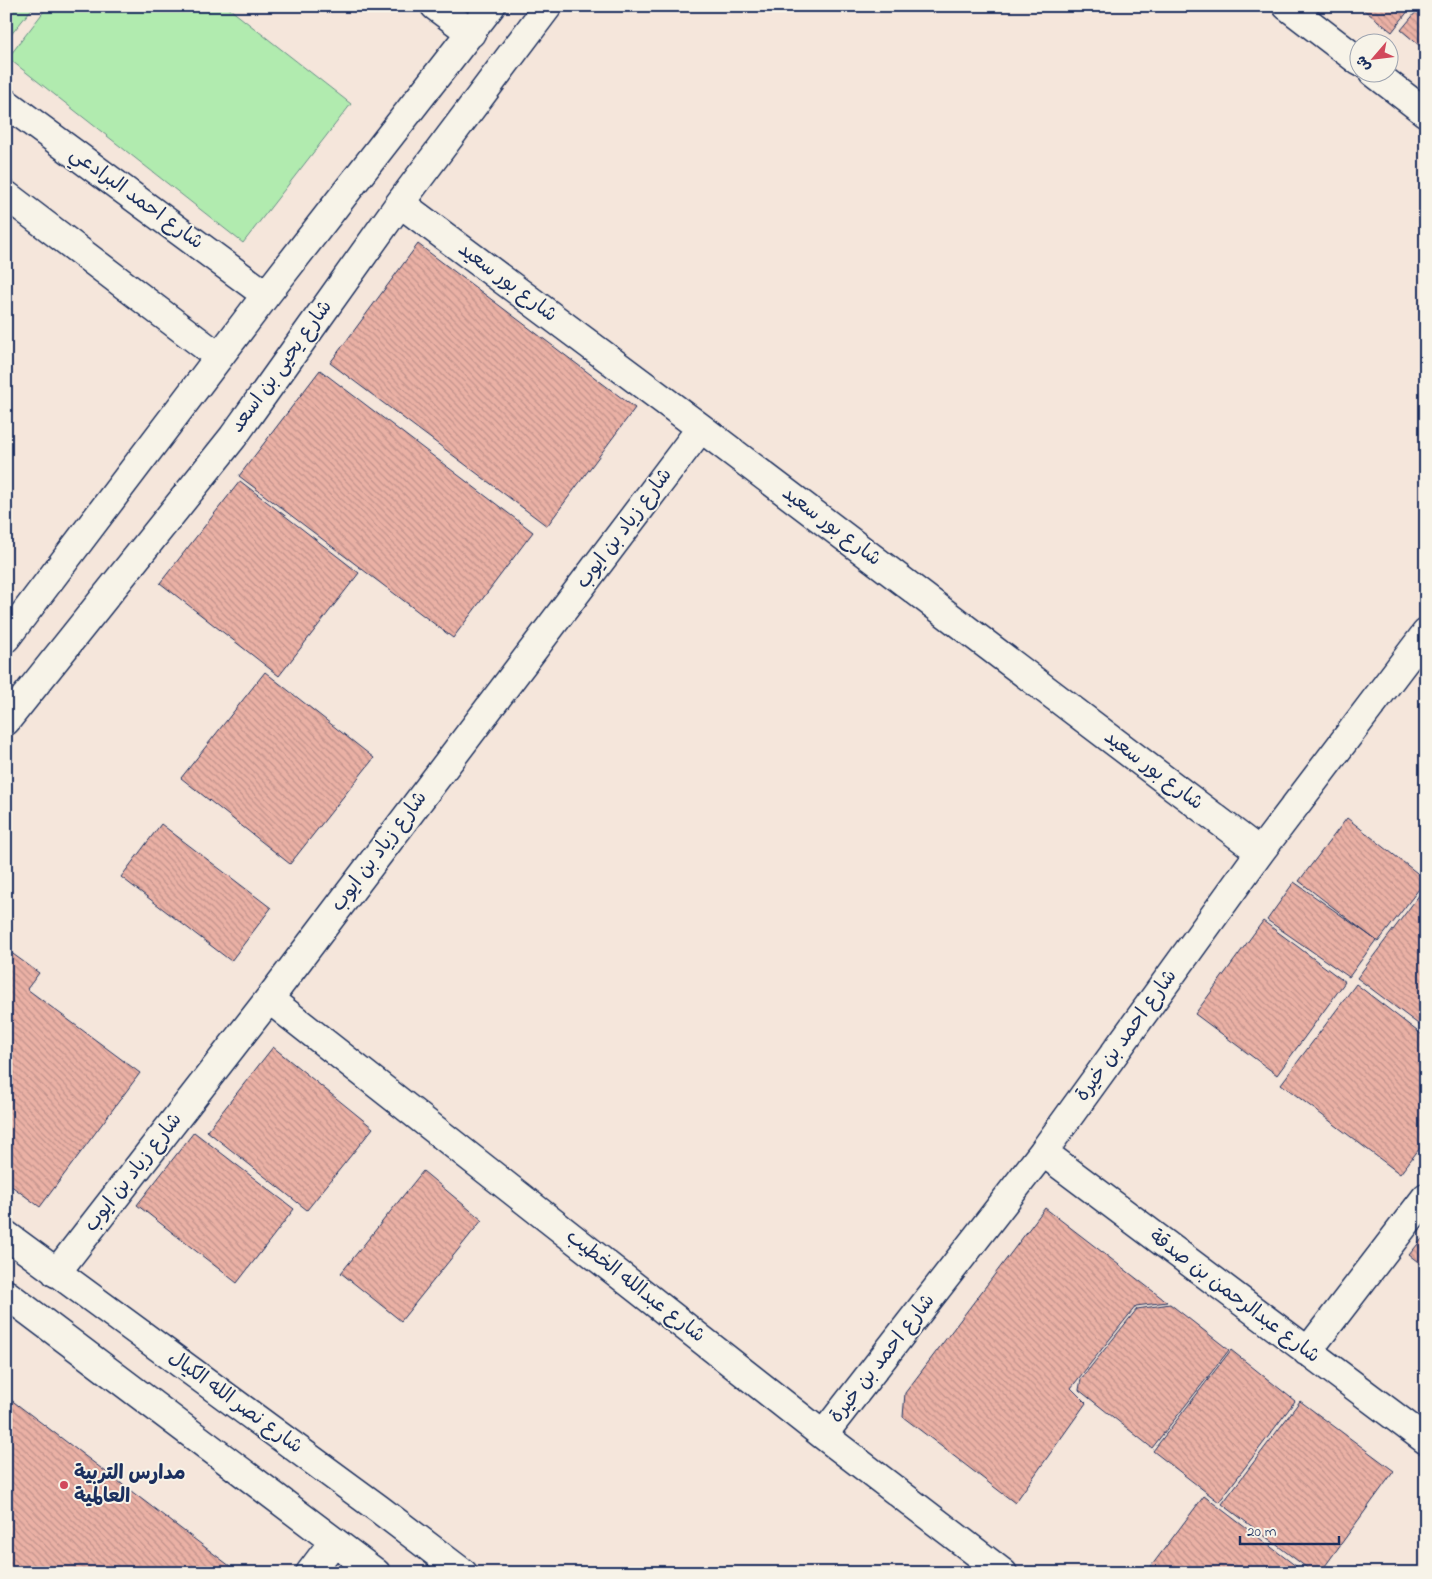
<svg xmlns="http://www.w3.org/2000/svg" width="1432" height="1579" viewBox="0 0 1432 1579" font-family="'Indie Flower','Playpen Sans Arabic',sans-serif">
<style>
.green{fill:#b1ebaf;stroke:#668d86}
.building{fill:url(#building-back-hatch);stroke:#1b2f5e}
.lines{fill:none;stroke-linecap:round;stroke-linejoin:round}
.street-casing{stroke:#1b2f5e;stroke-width:31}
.street{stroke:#f7f3e8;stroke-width:28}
.poi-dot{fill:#d1495b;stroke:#f7f3e8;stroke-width:2}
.labels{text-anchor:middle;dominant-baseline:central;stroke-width:4;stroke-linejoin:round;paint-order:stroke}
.street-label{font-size:20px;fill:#1b2f5e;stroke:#f7f3e8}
.poi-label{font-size:20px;font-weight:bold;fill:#1b2f5e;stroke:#f7f3e8;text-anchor:start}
</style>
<defs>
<pattern id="building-back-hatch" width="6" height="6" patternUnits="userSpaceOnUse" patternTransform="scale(1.25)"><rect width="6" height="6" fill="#ebb1a5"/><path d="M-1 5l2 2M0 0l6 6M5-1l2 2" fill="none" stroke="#be908a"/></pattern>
</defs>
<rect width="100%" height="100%" fill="#f5e6db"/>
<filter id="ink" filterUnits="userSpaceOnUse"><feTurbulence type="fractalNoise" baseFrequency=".02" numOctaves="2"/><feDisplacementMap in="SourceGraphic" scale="10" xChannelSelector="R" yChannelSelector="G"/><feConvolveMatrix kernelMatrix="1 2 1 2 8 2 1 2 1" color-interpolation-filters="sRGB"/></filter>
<g filter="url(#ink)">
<!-- green -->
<path class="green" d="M6,6h28l-28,35z
M48,6h178l125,98 -108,139 -235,-185z"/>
<!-- building -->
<path class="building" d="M1359,6h53l-20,26z
M1421,6h5v45l-25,-21z
M418,244l217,164 -88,118 -217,-163z
M320,370l213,162 -80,106 -214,-162z
M240,481l119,92 -80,103 -119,-93z
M265,672l109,86 -84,106 -109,-86z
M1347,818l79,62 -48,62 -79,-61z
M161,824l110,84 -40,53 -110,-84z
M1294,882l82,58 -27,37 -82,-57z
M1426,886v144l-69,-52z
M1263,921l82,61 -68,93 -82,-61z
M6,949l33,24 -12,16 113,84 -100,134 -34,-25z
M1356,984l70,54v102l-26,34 -119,-90z
M273,1047l100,81 -66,82 -100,-79z
M194,1132l100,77 -57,74 -100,-78z
M423,1171l59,49 -81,101 -60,-48z
M1045,1208l122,94 -31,4 -65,82 15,15 -71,100 -112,-86 2,-24z
M1426,1234v34l-17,-13z
M1170,1304l59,46 -77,98 -73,-58 2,-11 56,-70z
M1231,1350l64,51 -76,101 -66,-51z
M6,1396l233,177h-233z
M1300,1401l94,70 -74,102h-6l-92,-69z
M1204,1496l101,77h-159z"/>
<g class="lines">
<defs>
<path id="street" d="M435,6l36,27
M1287,6l73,56
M1373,72l53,41
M6,103l260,192
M6,195l213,162
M400,203l301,225 559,424
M6,638l260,-343 225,-289
M6,721l227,-284 167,-234 148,-197
M269,999l554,436 180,138
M1043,1152l383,288
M6,1235l373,274 84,64
M56,1273l213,-274 432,-571
M6,1294l370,279
M1307,1352l119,-155
M823,1435l220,-283 217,-300 166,-219
M310,1573l24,-32"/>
</defs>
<!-- street casing -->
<use href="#street" class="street-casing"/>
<!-- street -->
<use href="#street" class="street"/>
</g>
</g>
<!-- markers -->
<circle class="poi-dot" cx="64" cy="1485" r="5"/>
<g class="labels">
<!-- street labels -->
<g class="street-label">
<text transform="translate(136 199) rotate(36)">شارع احمد البرادعي</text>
<text transform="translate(507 283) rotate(37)">شارع بور سعيد</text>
<text transform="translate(282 367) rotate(-54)">شارع يحيى بن اسعد</text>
<text transform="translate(831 527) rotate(37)">شارع بور سعيد</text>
<text transform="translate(625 529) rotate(-53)">شارع زياد بن ايوب</text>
<text transform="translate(1153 771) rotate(37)">شارع بور سعيد</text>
<text transform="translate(380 852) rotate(-53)">شارع زياد بن ايوب</text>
<text transform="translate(1127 1036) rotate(-54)">شارع احمد بن خيرة</text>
<text transform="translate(134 1173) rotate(-52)">شارع زياد بن ايوب</text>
<text transform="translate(635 1287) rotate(38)">شارع عبدالله الخطيب</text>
<text transform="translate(1234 1297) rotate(37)">شارع عبدالرحمن بن صدقة</text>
<text transform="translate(883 1359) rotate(-52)">شارع احمد بن خيرة</text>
<text transform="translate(235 1403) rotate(36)">شارع نصر الله الكيال</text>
</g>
<!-- poi labels -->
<g class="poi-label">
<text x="74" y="1474">مدارس التربية<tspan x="74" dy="23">العالمية</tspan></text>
</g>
</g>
<!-- margin -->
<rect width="1432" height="1579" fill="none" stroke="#f7f3e8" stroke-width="25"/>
<rect x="12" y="12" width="1407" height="1554" fill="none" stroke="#1b2f5e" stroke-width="2" filter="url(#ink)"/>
<!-- north arrow -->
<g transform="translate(1374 58) rotate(242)"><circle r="24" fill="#f7f3e8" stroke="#9fa5b1"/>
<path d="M0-4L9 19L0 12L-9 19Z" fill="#d1495b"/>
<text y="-8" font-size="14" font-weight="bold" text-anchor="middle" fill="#1b2f5e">ش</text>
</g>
<!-- scale -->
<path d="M1240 1536v8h99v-8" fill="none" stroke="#1b2f5e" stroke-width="2.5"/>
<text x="1247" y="1536" font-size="15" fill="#1b2f5e" stroke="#f7f3e8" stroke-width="4" paint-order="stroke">20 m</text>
</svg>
